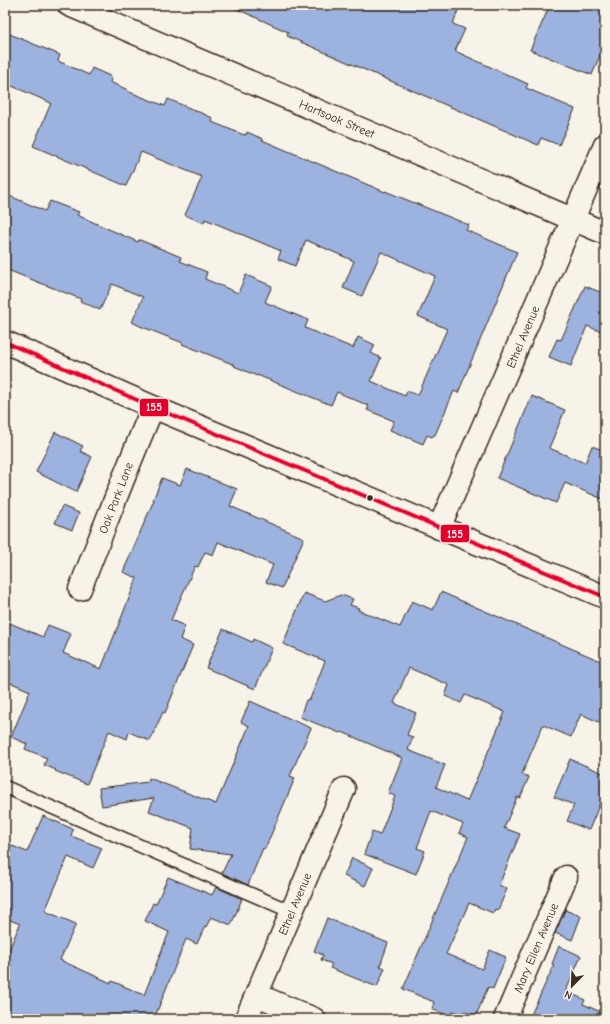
<svg xmlns="http://www.w3.org/2000/svg" width="610" height="1024" viewBox="0 0 610 1024" font-family="'Comic Neue',sans-serif">
<style>
.building{fill:#9cb2df;stroke:#3b2a1e;fill-rule:evenodd}
.lines{fill:none;stroke-linecap:round;stroke-linejoin:round}
.lane-casing{stroke:#3b2a1e;stroke-width:15}
.street-casing{stroke:#3b2a1e;stroke-width:25}
.secondary-casing{stroke:#3b2a1e;stroke-width:25}
.lane{stroke:#f7f3e8;stroke-width:12}
.street{stroke:#f7f3e8;stroke-width:22}
.secondary{stroke:#f7f3e8;stroke-width:22}
.bus-1-casing{stroke:#f7f3e8;stroke-width:7}
.bus-1{stroke:#e4002b;stroke-width:4}
.bus-dot{fill:#3b2a1e;stroke:#f7f3e8;stroke-width:1.5}
.labels{text-anchor:middle;dominant-baseline:central;stroke-width:4;stroke-linejoin:round;paint-order:stroke}
.street-label{font-size:12px;fill:#3b2a1e;stroke:#f7f3e8}
.line-badge{stroke:#f7f3e8;stroke-width:1.5}
.badge-label{font-size:11px;text-anchor:middle;font-weight:bold;fill:#fff}
</style>
<rect width="100%" height="100%" fill="#f7f3e8"/>
<filter id="ink" filterUnits="userSpaceOnUse"><feTurbulence type="fractalNoise" baseFrequency=".025" numOctaves="2"/><feDisplacementMap in="SourceGraphic" scale="8" xChannelSelector="R" yChannelSelector="G"/><feConvolveMatrix kernelMatrix="1 2 1 2 8 2 1 2 1" color-interpolation-filters="sRGB"/></filter>
<g filter="url(#ink)">
<!-- building -->
<path class="building" d="M228,5h232l-7,19 12,5 -10,22 73,33 -2,4 49,21 -16,36 -18,-7 -3,7 -228,-99 -23,-10 1,-4z
M550,5h55v38l-13,32 -62,-25z
M5,32l55,23 -2,6 31,14 3,-7 20,9 -2,5 18,8 -1,1 38,15 3,-7 19,8 26,11 -1,4 32,13v-1l2,1 1,-3 16,7 -1,1 123,52v-1l84,34 -3,5 51,22 -59,141 -4,-2 -19,44h-1l-2,2 -5,-2 -4,9 -33,-14 4,-9 -27,-11 2,-4 -32,-14 -6,13 -74,-30v1l-23,-10 1,-1 -53,-21 1,-1 -43,-17 -8,-4 11,-25 -31,-13 -12,26 -20,-9 1,-2 -76,-30v-75l40,17 5,-10 29,11 -2,3 61,27 1,-2h1l41,17 -1,4 27,11 -2,7 33,14 8,-18 26,11 -7,16 43,18 -3,8 48,20 5,-11 17,8 -4,8 10,5 -10,23 34,15 2,-5 11,4 29,-66 -29,-13 17,-40 -54,-24 -19,44 -19,-8 11,-27 -48,-21 -11,26 -17,-7 3,-8 -76,-32 -1,4 -19,-8 17,-38 -61,-25 -15,34 -93,-40 18,-43 -46,-20z
M585,286l20,8v39l-18,-7 -16,40 -22,-9 8,-18 4,1z
M532,396l33,14 -16,38 36,15 7,-17 13,5v49l-40,-17 -9,20 -59,-25z
M55,432l28,14 -3,5 12,6 -16,35 -40,-20z
M187,469l50,20 -7,17 74,32 -22,50 -16,-6 7,-17 -55,-23 -5,13 -8,-3 -7,15 -3,-1 -24,54 14,6 -5,13 13,6 -28,68 -2,-1 -13,29 -21,-9 -2,7 -18,-8 -22,53 -32,-13 1,-1 -12,-5 3,-7 -22,-9 2,-5 -16,-7 19,-46 -25,-11v-59l38,16 5,-12 23,9 -8,19 38,16 36,-91 -14,-6 31,-72h-1l9,-22 18,7z
M62,506l17,7 -7,17 -17,-7z
M441,592l164,71v62l-24,-11 -10,23 -28,-12 -21,49 7,3 -9,21 -3,-1 -13,31 16,6 -21,51 8,4 -9,21 -3,-1 -2,4 -24,-10 -23,51 36,15 8,-19 16,7 -13,32 -5,-2 -12,29 -12,-5 -2,4 -9,-4 -2,6 -19,-8 2,-7 -31,-13 65,-152 -9,-4 4,-9 -32,-13 -14,37 8,3 -9,23 -52,-20 8,-22 8,3 15,-39 -7,-3 14,-35 -60,-26 -2,1 -40,-16 6,-17 4,-1 15,-38 -42,-17 21,-51 21,8 16,-6 12,4 -3,6 9,3 -1,2 42,17 12,-26 21,9zM409,668l40,17 -4,11 16,7 4,-8 40,17 -38,89 -31,-14 9,-22 -37,-15 5,-13 -6,-2 9,-22 -22,-10z
M223,629l29,13 1,-3 19,9 -17,41 -49,-21z
M250,701l61,27 -21,48 5,2 -30,71 -2,-1 -15,37 -26,-12 9,-19 -41,-5 3,-21 -44,-17 5,-13 -52,8 -3,-18 49,-6 1,-4 67,26 33,-78 -8,-4z
M570,759l35,15v17l-16,39 -22,-9 7,-16 -20,-8z
M43,816l30,13 -2,7 31,12 -9,20 -25,-11 -23,54 31,13 -16,36 51,23 1,-2 32,14 25,-63 -24,-11 8,-18 3,1 12,-27 44,18 4,-8 26,12 -11,26 -20,-8 -5,10 -1,-1 -8,18 -11,-5 -32,80h-137l-12,-5v-55l15,-35 -15,-6v-75l22,9z
M352,858l21,10 -8,18 -21,-10z
M565,910l16,6 -9,24 -17,-7z
M327,918l61,25 -8,23 5,2 -8,19 -47,-19 2,-4 -11,-4 2,-5 -9,-4z
M559,946l22,10 -15,35 19,9 -2,4 22,10v5h-76l25,-54 -2,-1z"/>
<g class="lines">
<defs>
<path id="lane" d="M5,787l287,125"/>
<path id="street" d="M69,5l536,228
M439,528l166,-383
M80,589c24,-61 47,-122 73,-182
M257,995l57,24
M246,1019l98,-230
M505,1019l61,-142"/>
<path id="secondary" d="M5,342l148,65 452,190"/>
</defs>
<!-- lane casing -->
<use href="#lane" class="lane-casing"/>
<!-- street casing -->
<use href="#street" class="street-casing"/>
<!-- secondary casing -->
<use href="#secondary" class="secondary-casing"/>
<!-- lane -->
<use href="#lane" class="lane"/>
<!-- street -->
<use href="#street" class="street"/>
<!-- secondary -->
<use href="#secondary" class="secondary"/>
<defs>
<path id="bus-1" d="M5,342l148,65 452,190"/>
</defs>
<!-- bus-1 casing -->
<use href="#bus-1" class="bus-1-casing"/>
<!-- bus-1 -->
<use href="#bus-1" class="bus-1"/>
</g>
</g>
<!-- markers -->
<circle class="bus-dot" cx="370" cy="498" r="3.5"/>
<g class="labels">
<!-- street labels -->
<g class="street-label">
<text transform="translate(337 119) rotate(23)">Hartsook Street</text>
<text transform="translate(523 337) rotate(-67)">Ethel Avenue</text>
<text transform="translate(116 498) rotate(-69)">Oak Park Lane</text>
<text transform="translate(295 904) rotate(-67)">Ethel Avenue</text>
<text transform="translate(536 948) rotate(-67)">Mary Ellen Avenue</text>
</g>
</g>
<g class="line-badge">
<rect x="139" y="398" width="30" height="19" rx="4" fill="#e4002b"/>
<rect x="440" y="524" width="30" height="19" rx="4" fill="#e4002b"/>
</g>
<g class="badge-label">
<text x="154" y="411">155</text>
<text x="455" y="538">155</text>
</g>
<!-- margin -->
<rect width="610" height="1024" fill="none" stroke="#f7f3e8" stroke-width="20"/>
<rect x="10" y="10" width="590" height="1004" fill="none" stroke="#3b2a1e" stroke-width="1.5" filter="url(#ink)"/>
<!-- north arrow -->
<g transform="translate(572 986) rotate(203)" stroke="#f7f3e8" stroke-width="3" paint-order="stroke">
<path d="M0-3L7 15L0 10L-7 15Z" fill="#3b2a1e"/>
<text y="-6" font-size="11" font-weight="bold" text-anchor="middle" fill="#3b2a1e">N</text>
</g>
</svg>
